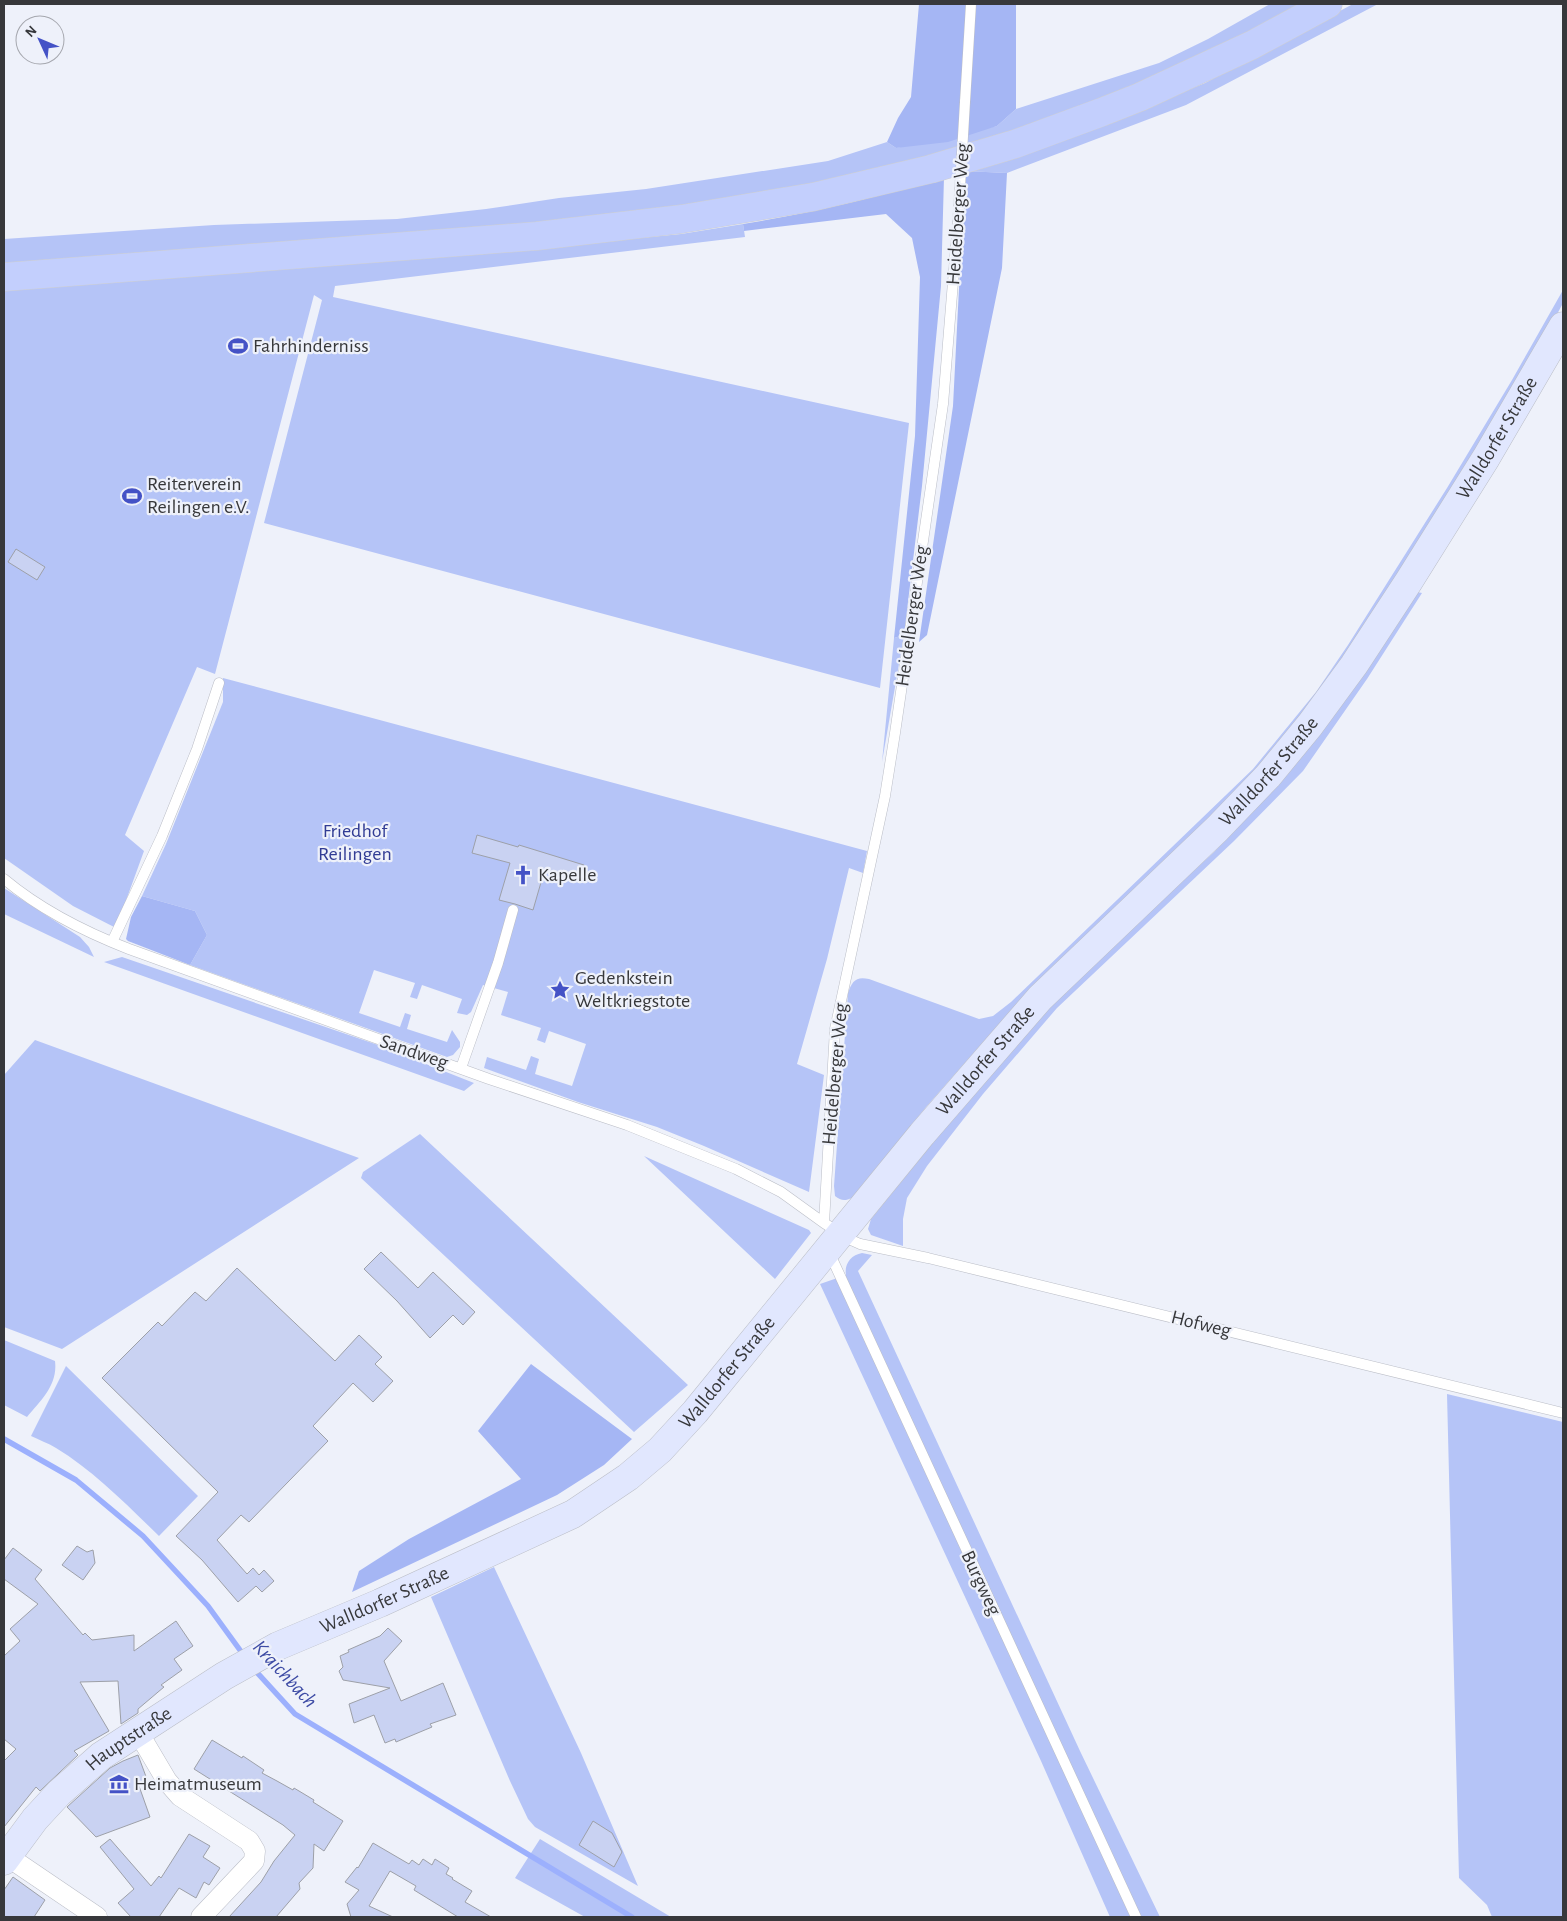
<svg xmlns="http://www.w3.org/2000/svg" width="1567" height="1921" viewBox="0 0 1567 1921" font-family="'Alegreya Sans',sans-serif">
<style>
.green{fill:#b5c4f7}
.forest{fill:#a5b6f4}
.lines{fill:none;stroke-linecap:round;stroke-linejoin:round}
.stream{stroke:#9cb0fd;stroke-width:5.5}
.building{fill:#c9d2f2;stroke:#9da0a8}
.lane-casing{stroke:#bbbec7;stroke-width:11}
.street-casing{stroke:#bbbec7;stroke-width:21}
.secondary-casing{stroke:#bbbec7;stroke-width:29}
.primary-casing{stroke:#cfcfd0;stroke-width:29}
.lane{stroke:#fff;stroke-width:10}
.street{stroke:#fff;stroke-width:20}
.secondary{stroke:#e1e7fe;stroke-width:28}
.primary{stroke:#c3cffd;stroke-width:28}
.lane-bridge-casing{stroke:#bbbec7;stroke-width:11;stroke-linecap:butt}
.lane-bridge{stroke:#fff;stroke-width:10}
.labels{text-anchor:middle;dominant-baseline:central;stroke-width:4.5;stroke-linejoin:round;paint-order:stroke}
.street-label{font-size:20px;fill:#37383b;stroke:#eef1fa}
.poi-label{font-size:20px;fill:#37383b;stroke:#eef1fa;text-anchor:start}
.park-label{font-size:20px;fill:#313c94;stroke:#eef1fa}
.water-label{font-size:21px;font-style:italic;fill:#3e4ca5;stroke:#eef1fa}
</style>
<rect width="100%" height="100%" fill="#eef1fa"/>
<!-- green -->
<path class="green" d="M1270,4h30l-73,40 -154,68 -87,28 -110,31 -177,35 -118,13 -577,47v-27l210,-14 183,-6 89,-10 73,-11 87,-9 182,-28 59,-19 9,6 101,-22 19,-17 143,-46 49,-24z
M1353,4h25l-192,101 -179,68 -42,-2 163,-57 77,-31z
M743,224l2,13 -410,49 -2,11 576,126 -29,265 -616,-165 58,-223 -8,-5 -99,379 -18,-7 -72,168 19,16 -28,77 -43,-22 -69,-48v-568l554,-44 123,-12z
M1563,290l-1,15 -26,48 -174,281 -95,127 -69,72 -121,112 -77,78 -73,83 -75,92c-7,3 -11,3 -17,-2l-1,-10 14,-193c4,-12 8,-17 21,-14l110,40 14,-3 18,-14 242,-233 63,-77 32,-47 99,-157 65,-108z
M1417,592l5,1 -55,86 -64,92 -69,70 -177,167 -74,86 -56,72 -20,32 -4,21v27l-32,-11 -3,-6 3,-10 138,-170 65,-68 140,-129 72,-76 71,-94 49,-71z
M904,635l-22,127 12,-124z
M223,678l644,173 -4,22 -14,-5 -22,91 -30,105 27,11 -15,117 -105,-46 -47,-19 -79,-25 -94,-34 3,-11 39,13 5,-14 8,3 -4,15 37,12 14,-42 -37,-13 -4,12 -8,-3 4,-12 -40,-13 7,-23 -25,-7 -12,27 -4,3 -10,-2 5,-14 -40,-14 -5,14 -7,-2 5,-14 -41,-13 -15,43 41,14 5,-14 6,2 -4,14 40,13 5,-12 8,12v5l-7,8 -6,2 -257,-92 17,-30 -12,-24 -53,-15 24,-52 57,-142z
M4,888l76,49 9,10 5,10 -90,-43z
M122,957l256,88 96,38 -10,8 -360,-129z
M35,1040l324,118 -297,191 -58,-22v-252z
M420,1134l268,251 -54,47 -273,-254 2,-6z
M644,1156l165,74 2,3 -36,46z
M862,1253l10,2 -14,16 222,480 80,166h-50l-69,-156 -221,-477 26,-9c-2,-11 5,-20 16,-22z
M4,1340l51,21c3,24 -14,39 -28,56l-23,-12z
M66,1366l132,130 -39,40c-32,-31 -65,-65 -103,-88 -8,-5 -17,-8 -25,-12z
M1447,1394l116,28v495h-71l-5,-12 -28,-27z
M494,1567l87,186 57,133 -103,-59 -7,-8 -18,-38 -79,-184z
M540,1839l131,78h-86l-70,-39z"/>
<!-- forest -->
<path class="forest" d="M919,4h97v105l-19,17 -49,16 -52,6 -9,-6 11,-24 13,-21z
M965,171l42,2 -5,95 -75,367 -8,7 34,-236z
M944,177l-3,109 -19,200 -18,149 -10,3 21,-202 5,-159 -8,-39 -26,-24 -142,17 -1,-7c69,-11 135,-27 201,-47z
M142,896l53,15 12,24 -17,30 -62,-24 -2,-2 5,-22z
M531,1364l101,75 -28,26 -47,30 -205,97 7,-21 50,-32 112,-60 -43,-48z"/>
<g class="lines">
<!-- stream -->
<path class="stream" d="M4,1439l72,41 67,56 65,70 37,51
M253,1668l42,46 337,203"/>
</g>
<!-- building -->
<path class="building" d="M16,549l29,18 -8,13 -29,-18z
M477,835l41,12 1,-2 65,20 -5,17 -35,-10 -11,38 -18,-6 -16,-4 11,-37 -38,-10z
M381,1252l37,36 15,-16 42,40 -12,13 -10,-10 -23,23 -33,-37 -33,-32z
M237,1268l98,93 24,-26 23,22 -7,7 18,17 -20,21 -20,-19 -40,43 15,15 -79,81 -8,-7 -24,25 30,34 6,-6 6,7 5,-5 10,11 -12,11 -6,-6 -18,16 -36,-42 -26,-24 42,-44 -116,-114 56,-56 4,4 33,-34 11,9z
M77,1546l10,6 6,-2 2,13 -12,17 -21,-15z
M13,1548l29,22 -7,9 48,56 2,-2 7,7 42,-5v16l42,-30 17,25 -19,13 8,11 -21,15 3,2 -26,22v4l-17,11 -3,-43 -38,1 29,49 -35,20 4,4 -38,36 -4,-4 -32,40v-66l12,-12 -12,-10v-83l16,-15 -10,-12 28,-25 -34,-25v-19z
M388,1628l14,13 -18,20 17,40 42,-18 13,32 -26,9 2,3 -36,15 -1,-3 -10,4 -11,-28 -20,8 -5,-19 41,-16 -47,-8 -4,-9 4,-4 -3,-11 9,-4 -1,-2 32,-14z
M212,1740l30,18 1,-2 21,14 -2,3 15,8 16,9 1,-2 20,12 -1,2 30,19 -19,30 -10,-7 -1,24 -14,15 1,6 -24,28h-47l32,-35 13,-21 21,-26 -12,-10 -89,-56z
M138,1755l10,27 -9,4 11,31 -54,20 -29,-30 43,-39 13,-7z
M593,1821l19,12 10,19 -8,15 -35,-22z
M189,1834l21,12 -7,11 17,11 -11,17 -5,-3 -8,16 -17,-10 -20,29h-28l-13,-14 16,-14 -34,-42 10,-8 41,47 8,-10 2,2z
M373,1843l36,21 3,-4 7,5 4,-6 9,6 3,-6 14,9 -3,6 7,4 -1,1 20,12 -7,11 26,15h-33l-44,-27 2,-4 -26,-15 -21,35 24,11h-42l-4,-13 12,-14 -14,-8 12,-15 1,1z
M13,1877l32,23 -11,17h-30v-27z"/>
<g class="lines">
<defs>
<path id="lane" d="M965,102l6,-98
M4,879c36,30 81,53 125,70l360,130 138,46 109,44 45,23 43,31 27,17 9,4 68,14 635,155
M112,942l50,-106 35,-87 22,-66
M461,1068l37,-105 15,-53
M824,1223l11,-194 50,-233 10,-63 48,-329 15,-183
M829,1252l307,665"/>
<path id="street" d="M138,1732l29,49 13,15 69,45 6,10 -1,10 -53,56
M7,1856l90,61"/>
<g id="secondary">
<path id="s1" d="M4,1861l31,-42 24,-26 42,-37 123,-80 54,-30 102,-43 193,-89 55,-37 32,-27 35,-38 227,-278 118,-136 177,-169 51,-53 42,-51 44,-60 55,-84 77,-123 77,-132"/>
</g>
<path id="primary" d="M4,277l533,-41 145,-17 131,-22 118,-28 84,-25 87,-32 38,-15 112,-52 76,-41"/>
</defs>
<!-- lane casing -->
<use href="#lane" class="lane-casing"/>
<!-- street casing -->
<use href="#street" class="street-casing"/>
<!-- secondary casing -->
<use href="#secondary" class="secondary-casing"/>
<!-- primary casing -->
<use href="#primary" class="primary-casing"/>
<!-- lane -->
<use href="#lane" class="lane"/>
<!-- street -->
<use href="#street" class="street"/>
<!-- secondary -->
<use href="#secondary" class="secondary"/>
<!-- primary -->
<use href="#primary" class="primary"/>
<defs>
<path id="lane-bridge" d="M958,221l7,-119"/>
</defs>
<!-- lane-bridge casing -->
<use href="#lane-bridge" class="lane-bridge-casing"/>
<!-- lane-bridge -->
<use href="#lane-bridge" class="lane-bridge"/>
</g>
<!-- icons -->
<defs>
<symbol id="stadium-bare" viewBox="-9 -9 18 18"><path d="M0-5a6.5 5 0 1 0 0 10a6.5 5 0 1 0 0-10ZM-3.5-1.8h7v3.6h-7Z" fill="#4452c6" stroke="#eef1fa" stroke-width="2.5" paint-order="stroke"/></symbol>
<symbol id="church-bare" viewBox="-9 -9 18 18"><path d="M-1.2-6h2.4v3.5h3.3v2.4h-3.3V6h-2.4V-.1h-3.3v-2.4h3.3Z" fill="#4452c6" stroke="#eef1fa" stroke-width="2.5" paint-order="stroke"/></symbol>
<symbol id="sight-bare" viewBox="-9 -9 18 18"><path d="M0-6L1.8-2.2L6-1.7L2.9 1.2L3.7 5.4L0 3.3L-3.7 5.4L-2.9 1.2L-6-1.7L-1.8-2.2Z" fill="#4452c6" stroke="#eef1fa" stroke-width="2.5" paint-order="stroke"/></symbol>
<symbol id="museum-bare" viewBox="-9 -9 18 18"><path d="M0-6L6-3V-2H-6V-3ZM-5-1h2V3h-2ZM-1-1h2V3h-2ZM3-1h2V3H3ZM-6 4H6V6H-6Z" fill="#4452c6" stroke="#eef1fa" stroke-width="2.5" paint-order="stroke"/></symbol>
</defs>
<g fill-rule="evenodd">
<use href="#stadium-bare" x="224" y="332" width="28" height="28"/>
<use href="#stadium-bare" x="118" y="482" width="28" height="28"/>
<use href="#church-bare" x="509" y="861" width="28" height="28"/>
<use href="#sight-bare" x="546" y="976" width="28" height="28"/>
<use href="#museum-bare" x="105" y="1770" width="28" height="28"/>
</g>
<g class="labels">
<!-- street labels -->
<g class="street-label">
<text transform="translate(958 214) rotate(-86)">Heidelberger Weg</text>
<text stroke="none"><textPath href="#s1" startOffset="2101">Walldorfer Straße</textPath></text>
<text transform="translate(912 616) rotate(-82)">Heidelberger Weg</text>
<text stroke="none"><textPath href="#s1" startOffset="1696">Walldorfer Straße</textPath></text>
<text transform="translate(414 1052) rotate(19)">Sandweg</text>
<text stroke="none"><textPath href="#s1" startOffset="1291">Walldorfer Straße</textPath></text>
<text transform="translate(835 1074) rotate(-85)">Heidelberger Weg</text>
<text transform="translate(1201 1324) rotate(14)">Hofweg</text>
<text stroke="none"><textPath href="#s1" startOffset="886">Walldorfer Straße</textPath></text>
<text transform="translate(981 1583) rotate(65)">Burgweg</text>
<text stroke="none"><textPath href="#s1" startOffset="468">Walldorfer Straße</textPath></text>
<text stroke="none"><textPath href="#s1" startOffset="176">Hauptstraße</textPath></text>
</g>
<!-- poi labels -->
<g class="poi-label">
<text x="253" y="346">Fahrhinderniss</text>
<text x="147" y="484">Reiterverein<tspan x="147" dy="23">Reilingen e.V.</tspan></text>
<text x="538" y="875">Kapelle</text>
<text x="575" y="978">Gedenkstein<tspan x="575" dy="23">Weltkriegstote</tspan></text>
<text x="134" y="1784">Heimatmuseum</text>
</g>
<!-- park labels -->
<g class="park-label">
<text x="355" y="831">Friedhof<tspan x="355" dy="23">Reilingen</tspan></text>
</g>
<!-- water labels -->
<g class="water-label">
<text transform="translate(285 1674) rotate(47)">Kraichbach</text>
</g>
</g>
<!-- border -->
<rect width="1567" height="1921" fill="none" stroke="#37383b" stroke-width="10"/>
<!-- north arrow -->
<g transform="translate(40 40) rotate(314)"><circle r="24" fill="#eef1fa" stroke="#a5a7ae"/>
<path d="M0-4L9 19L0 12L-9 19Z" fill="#4452c6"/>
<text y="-8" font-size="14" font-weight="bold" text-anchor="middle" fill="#37383b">N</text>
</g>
</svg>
